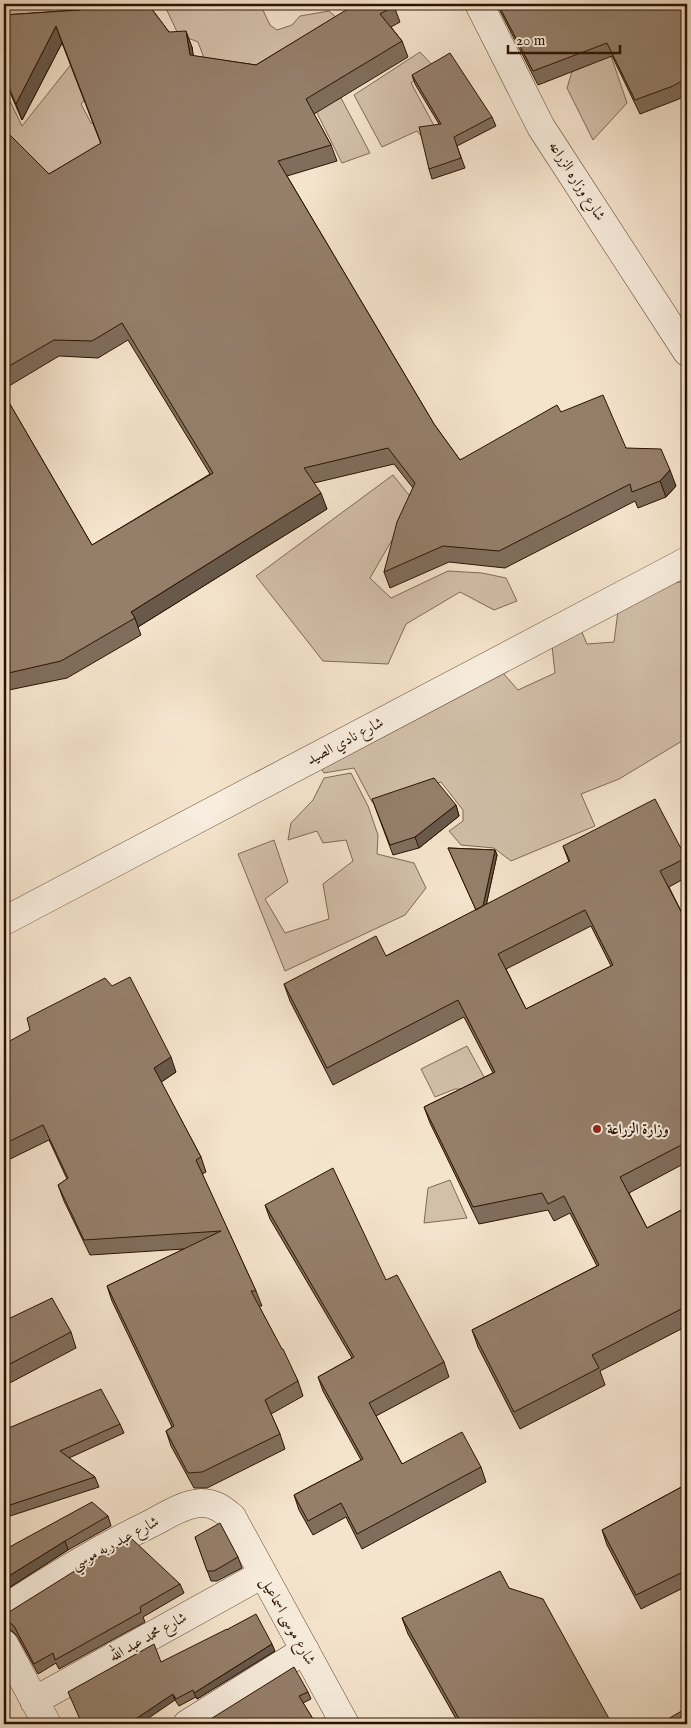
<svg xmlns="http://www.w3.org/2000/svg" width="691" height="1728" viewBox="0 0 691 1728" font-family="'IM FELL English',Amiri,serif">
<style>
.green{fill:#d3c0aa;stroke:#806955}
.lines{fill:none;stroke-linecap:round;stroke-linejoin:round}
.street-casing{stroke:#5e4633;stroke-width:29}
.street{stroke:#f8edde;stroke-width:28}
.wall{fill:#806d5c;stroke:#2c1200;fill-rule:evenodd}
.shaded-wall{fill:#68594b;stroke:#2c1200}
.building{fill:#957f6b;stroke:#2c1200;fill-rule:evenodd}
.poi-dot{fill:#8f2418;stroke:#f8edde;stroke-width:2}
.labels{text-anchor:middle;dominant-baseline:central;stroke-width:4;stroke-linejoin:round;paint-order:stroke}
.street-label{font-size:15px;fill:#2c1200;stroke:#f8edde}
.poi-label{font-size:15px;font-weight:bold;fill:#2c1200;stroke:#f8edde;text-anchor:start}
</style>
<rect width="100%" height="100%" fill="#f5e4cd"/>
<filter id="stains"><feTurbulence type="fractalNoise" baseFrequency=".004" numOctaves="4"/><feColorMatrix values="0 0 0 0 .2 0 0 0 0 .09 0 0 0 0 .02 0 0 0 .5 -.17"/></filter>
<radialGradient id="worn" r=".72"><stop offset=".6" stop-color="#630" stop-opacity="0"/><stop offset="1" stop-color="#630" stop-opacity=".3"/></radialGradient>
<!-- green -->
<path class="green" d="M4,4h60l9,15 -69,8z
M164,4h96l10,21 7,5 15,-5 8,-9 29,-5 13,11 -96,55 -39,-11 -9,-24 -20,-8z
M581,42l28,8 18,53 -34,37 -26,-52z
M420,52l14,15 -23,16 33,61 -14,2 -13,-15 -35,16 -28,-52z
M76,58l15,35 -10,11 10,19 19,5 17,12 -123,74v-125l18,37z
M341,98l29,55 -28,10 -27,-54z
M393,475l23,29 -6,5 -40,69 21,20 57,-27 34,2 24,5 11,23 -23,9 -34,-18 -54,32 -18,40 -65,-3 -67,-85z
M687,581v157l-68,41 -38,15 14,32 -84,35 -17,-13 -33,-3 -12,-14 14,-10v-11l-22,-28 -69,20 -18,-34 -30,5 -5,-8 184,-92 15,17 37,-17 -3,-27 29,-16 6,14 27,-2 4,-31 56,-28z
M351,773l17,33 10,29 -1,19 37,9 12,25 -21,27 -120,56 -47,-117 36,-14 14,42 -23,17 20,34 44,-14 -6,-35 30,-23 -7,-21 -23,3 -6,-12 -29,9 3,-17 22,-23 11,-22z
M467,1046l22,40 -19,3h-15l-20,8 -14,-28z
M450,1180l17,38 -43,5 4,-35z"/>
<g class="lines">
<defs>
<path id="street" d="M479,4l62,123 146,225
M4,921l683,-360
M4,1609c48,-31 96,-61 148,-86 15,-8 32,-19 49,-20 14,0 21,6 31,14l113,207
M4,1644l43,80
M34,1701l229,-127
M187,1724l118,-74"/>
</defs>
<!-- street casing -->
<use href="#street" class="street-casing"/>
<!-- street -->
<use href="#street" class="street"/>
</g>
<!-- wall -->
<path class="wall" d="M74,4h74l21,28 23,15 1,9 63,9 93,-56 -3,-5h46l2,2 6,16 -9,5 11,14 6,16 -94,57 17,31 6,16 -50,15 147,248 26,36 101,-48 65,36 50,38 -10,11 -28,11 -3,-7 -130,67 -56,-6 -59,26 -6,-16 29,-84 -19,-24 -80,19 13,26 -189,118 3,8 -74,43 -63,13v-297l88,151 118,-71 -82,-134 -30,18 -39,-2 -55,33v-260l45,45 52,-30 -39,-101 -40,77 -18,-41v-64l72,-5z
M497,4h190v90l-8,5 -39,15 -28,-58 -74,29 -39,-76z
M412,75l80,42 4,9 -39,20 8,22 -33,11 -3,-10 10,-45 -24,-40z
M372,799l84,6 3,11 -40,32 -26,7z
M563,846l123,12 1,5v14l-18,10 18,36v239l-58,31 18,35 40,-21v119l-87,45 5,14 -85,44 -42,-82 -6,-17 125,-64 -27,-53 -16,8 -6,-11 -69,14 -49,-101 -6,-16 69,-34 -29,-56 -131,68 -43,-84 -6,-17 102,-28 90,-46 -28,-62 47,2 2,5 -11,50 83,-43zM591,926l20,40 -85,43 -20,-40z
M4,1044l172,28 -15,10 40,75 5,15 -4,2 54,117 6,15h-3l39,75 5,15 -32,18 9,20 5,15 -78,39h-13l-23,-42 -5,-15 6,-4 -60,-126 -5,-15 77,-37 -94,6 -26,-54 -6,-16 9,-6 -18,-39 -45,22z
M265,1205l121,75 58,82 5,15 -73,39 26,48 79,3 5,15 -124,67 -16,-32 -33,18 -14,-25 -5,-15 67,-35 -38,-69 -5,-14 34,-19 -82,-139z
M4,1321l67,11 5,16 -72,38z
M120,1424l4,9 -55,25 26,19 4,10 -95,31v-88z
M687,1484v102l-46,23 -34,-64 -5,-15z
M108,1516l3,10 -43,24 -64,41v-41z
M195,1537l43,20 4,11 -25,13h-6z
M180,1584l4,9 -41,24 2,5 -86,47 -3,-6 -18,11 -21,-38 -5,-5 -8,-2v-15z
M509,1588l103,136h-153l-51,-90 -6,-16z
M275,1651l-78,48 -1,-2 -17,9 -4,-6 -14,-38z
M308,1692l3,7 -8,4 13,21h-106l-1,-4z"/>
<!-- shaded-wall -->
<path class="shaded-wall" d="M56,26l6,17 -40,77 -6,-16z
M186,31l6,16 4,25 -6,-17z
M670,470l6,16 -10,11 -6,-16z
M321,493l6,16 -189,118 -3,-9 -4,-6z
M456,805l3,11 -40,32 -4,-11z
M495,850l2,5 -15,70 -2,-6z
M171,1057l5,15 -16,11 -6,-15z
M65,1541l3,9 -64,41v-12z
M272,1644l3,7 -78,48 -3,-6z
M173,1694l2,6 -35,24h-12z"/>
<!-- building -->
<path class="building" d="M76,4h72l21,28 17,-1 4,24 66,10 95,-58 -2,-3h43l2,2 -14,8 22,27 -96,58 25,46 -53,16 156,263 26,36 97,-55 4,7 42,-17 23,53 35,1 9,21 -10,11 -28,11 -2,-8 -131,67 -56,-5 -59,26 13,-50 18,-39 -27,-35 -84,20 17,25 -190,119 4,6 -74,43 -57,13v-280l88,151 121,-72 -91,-150 -30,18 -38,-1 -50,29v-240l45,45 52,-31 -45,-117 -40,78 -12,-28v-61l76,-5z
M498,4h189v74l-14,8 -38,14 -28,-57 -74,28z
M450,53l42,64 -38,20 7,21 -32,11 -10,-42 22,-3 -29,-49z
M434,778l22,27 -41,32 -25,8 -18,-46z
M655,799l31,59 -26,13 27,52v219l-67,35 27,51 40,-21v99l-95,49 7,13 -85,44 -42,-82 127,-65 -35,-69 -16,8 -6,-11 -69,14 -49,-100 71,-35 -37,-72 -131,68 -43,-84 92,-48 10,20 184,-95 -7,-15zM585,910l28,55 -87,44 -28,-55z
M448,848l47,2 -12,56 -7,4z
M130,977l41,80 -17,11 47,89 -5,3 60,131h-5l31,58h1l15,32 -33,19 15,34 -78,38 -14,1 -22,-42 8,-5 -67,-140 114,-55 -137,9 -26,-55 10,-7 -25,-53 -39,19v-100l26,-14 -3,-12 78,-40 7,8z
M333,1168l53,112 11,-5 47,87 -75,41 33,61 60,-32 19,35 -124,67 -16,-31 -33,18 -14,-26 69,-36 -45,-82 36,-20 -89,-152z
M52,1298l19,34 -67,35v-46z
M101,1389l19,35 -60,27 35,26 -91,30v-77z
M687,1484v86l-51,25 -34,-65z
M92,1502l16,14 -43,25 -61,38v-29z
M220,1523l18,34 -24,14h-7l-12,-34z
M132,1539l48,45 -40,23 1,5 -86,48 -2,-7 -19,11 -20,-38 -6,-5 -4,-2v-5l5,-2 72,-45z
M500,1571l9,17 34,11 69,125h-150l-60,-106z
M256,1614l16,30 -78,49 -1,-3 -17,9 -3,-5 -45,30h-46l-14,-32 86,-48 7,18 66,-33 1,1v-1z
M294,1667l14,25 -9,4 17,28h-105l-2,-4z
M687,1708v16h-28z"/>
<!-- markers -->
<circle class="poi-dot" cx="597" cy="1129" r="5"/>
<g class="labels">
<!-- street labels -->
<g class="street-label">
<text transform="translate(577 181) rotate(57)">شارع وزاره الزراعه</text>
<text transform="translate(345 741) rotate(-28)">شارع نادي الصيد</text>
<text transform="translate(115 1543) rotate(-28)">شارع عبد ربه موسي</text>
<text transform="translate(288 1621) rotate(61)">شارع موسى اسماعيل</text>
<text transform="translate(148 1637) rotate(-29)">شارع محمد عبد الله</text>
</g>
<!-- poi labels -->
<g class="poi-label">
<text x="607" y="1129">وزارة الزراعة</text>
</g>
</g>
<!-- margin -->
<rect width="691" height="1728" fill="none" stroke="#f5e4cd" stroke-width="20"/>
<rect x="5" y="5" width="681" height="1718" fill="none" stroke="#2c1200" stroke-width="2.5"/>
<rect x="10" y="10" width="671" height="1708" fill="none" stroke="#2c1200"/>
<!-- scale -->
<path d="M508 45v8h112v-8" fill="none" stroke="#2c1200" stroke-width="2.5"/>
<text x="516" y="45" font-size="15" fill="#2c1200" stroke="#f8edde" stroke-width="4" paint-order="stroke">20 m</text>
<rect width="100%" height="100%" filter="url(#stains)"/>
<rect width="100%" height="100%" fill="url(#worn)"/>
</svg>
